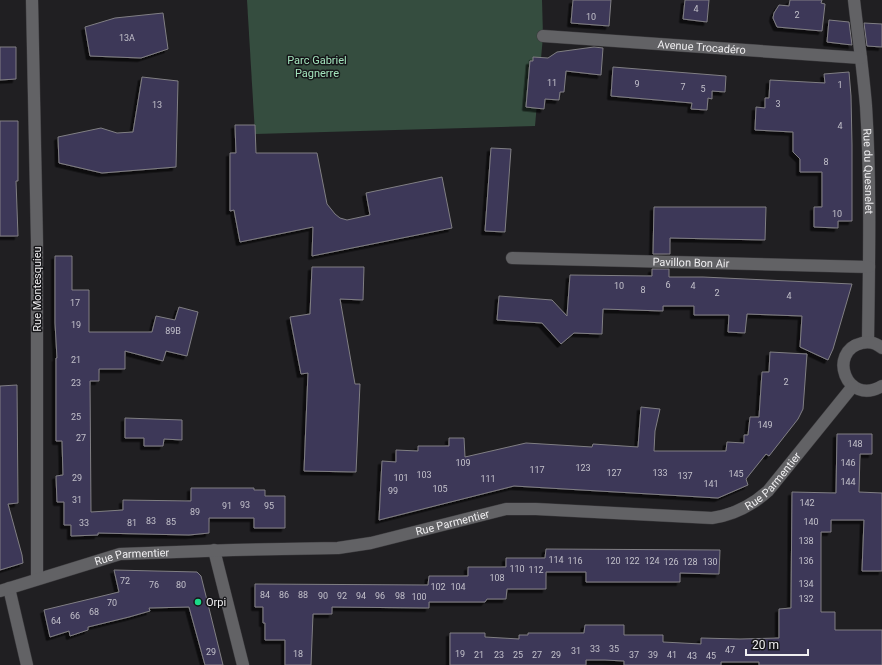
<svg xmlns="http://www.w3.org/2000/svg" width="882" height="665" viewBox="0 0 882 665" font-family="Roboto,sans-serif">
<style>
.green{fill:#354d3f}
.building{fill:#3d3758;stroke:#807f83;filter:url(#shadow)}
.lines{fill:none;stroke-linecap:round;stroke-linejoin:round}
.minor-casing{stroke:#3c3b3e;stroke-width:13}
.minor{stroke:#626265;stroke-width:12}
.poi-dot{fill:#1bd988;stroke:#161619;stroke-width:1.5}
.labels{text-anchor:middle;dominant-baseline:central;stroke-width:3;stroke-linejoin:round;paint-order:stroke}
.number-label{font-size:9px;fill:#c2c0ca}
.street-label{font-size:11px;fill:#efeef0;stroke:#161619}
.park-label{font-size:11px;fill:#a3e3bc;stroke:#161619}
.poi-label{font-size:11px;fill:#efeef0;stroke:#161619;text-anchor:start}
</style>
<defs>
<filter id="shadow"><feDropShadow dx="-3.5" dy="3.5" stdDeviation="0" flood-color="#0009"/></filter>
</defs>
<rect width="100%" height="100%" fill="#201f22"/>
<!-- green -->
<path class="green" d="M247,0h295l1,36 -8,90 -280,8z"/>
<!-- building -->
<path class="building" d="M573,0h38l-2,26 -38,-3z
M685,0h24l-2,22 -24,-3z
M790,0h32l-1,3 4,1 -3,27 -45,-4 -4,-9 1,-5 5,-8 10,1z
M163,13l5,36 -27,9 -51,-2 -5,-29 30,-9z
M829,20l20,2 3,23 -25,-3z
M864,23l18,1v23l-15,-1z
M0,47h16v32l-16,1z
M594,47l9,1 -2,27 -35,-4 -2,21h-4l-1,8 -14,-1 -1,10 -18,-2 4,-46h3v-4l15,1 9,-6z
M613,67l113,9 -1,16 -13,-1v8l-4,-1 -1,12 -16,-1 1,-6 -81,-7z
M849,72l2,24 1,49v76h-14v7l-24,-1v-20h8v-35h-22v-13l-7,-7v-20l-38,-2 1,-23 9,1v-10h4l1,-18 55,3 -1,-9z
M142,77l36,4 -2,86 -74,6 -43,-10 -1,-26 43,-9 16,5 16,-1z
M0,121h18v60h-2l2,55h-18z
M235,125h20l1,28h61l10,51 8,10 5,4 7,2 23,-5 -4,-22 76,-16 10,51 -140,28 1,-29 -73,15 -6,-32 -4,1v-58h6z
M491,148l20,1 -6,83 -20,-1z
M654,207h112l-1,33 -95,-2v16h-17z
M55,256h17v34h17v42h63l4,-16 19,4 4,-13 19,5 -11,44 -21,-5 -3,10 -38,-10v18h-26v12h-9l1,131 32,-2v-10l68,1v-13h63v2h11v6h20v32h-31v-10h-45v15l-20,2 -91,-2v2l-27,1v-11h-7v-23h-7l-1,-26 7,-1 -1,-34h-6v-83h1l-2,-35z
M312,267h52l-1,33 -23,-1 15,85h5l-4,88 -52,-1 4,-98 -7,1 -11,-57 20,-3z
M652,269h17v8h34l149,7 -19,65 -5,11 -28,-13 2,-31 -55,-2 -2,19 -17,-1 1,-17h-35v-9h-31v5l-60,-2 -1,25 -28,-1 -13,11 -19,-21 -45,-3 2,-24 53,4 15,16 3,-41 82,1z
M770,352l37,2 -4,55 -5,10 -29,37 -3,-2 -20,25 2,6 -30,13 -204,-12 -135,34 3,-59 14,1v-12l22,1v-5h31v-8h15l1,19 61,-14 66,4 1,-3 45,3 3,-40 19,2 -5,22 -1,20h72l1,-9 17,1v-8h4l2,-18h9l3,-45h7z
M17,385l1,118 -10,1 14,51 1,8 -23,7v-184z
M125,418l57,2v20l-18,-1 -1,7h-19v-8h-19z
M837,434h35v20h-12l-1,38 23,1v78h-20l2,-51h-33v12h-10v80h14v18h47v35h-123v-3h-38v3h-97v-4l-19,-1h-19v5h-136v-32h35v4l34,2v-4h9v-2h56l1,-8h39v10h39v7l38,2v-6l39,1 39,-1v-29l12,-1 1,-116 44,1z
M546,549l174,1 -1,24 -39,-1v9h-94v-10h-40v17h-39l-1,10h-19l-2,3h-56v6l-97,-1v7h-19l-2,51h-26v-25h-20v-17h-2v-16h-8v-23l173,1 1,-9h39v-9h38v-9h39z
M114,570l83,2 4,4 22,89h-18l-16,-58 -40,1 1,3 -21,6 -41,10v3l-18,6 -1,-5 -19,6 -6,-27 75,-18z"/>
<g class="lines">
<defs>
<g id="minor">
<path d="M32,0l5,242v337"/>
<path id="s1" d="M854,0c4,35 9,70 12,106 5,78 3,158 2,236"/>
<path id="s2" d="M543,36l318,22"/>
<path id="s3" d="M512,258l357,9"/>
<path d="M882,348c-6,-5 -13,-7 -20,-5 -35,8 -16,64 20,43"/>
<path d="M214,550l29,115"/>
<path d="M9,588l18,77"/>
<path id="s4" d="M0,591l120,-37 113,-4 105,-2 33,-5 135,-34h30l176,9c22,-3 39,-12 56,-27l85,-105"/>
</g>
</defs>
<!-- minor casing -->
<use href="#minor" class="minor-casing"/>
<!-- minor -->
<use href="#minor" class="minor"/>
</g>
<!-- markers -->
<circle class="poi-dot" cx="198" cy="602" r="4"/>
<g class="labels">
<!-- number labels -->
<g class="number-label">
<text x="696" y="9">4</text>
<text x="797" y="15">2</text>
<text x="591" y="17">10</text>
<text x="127" y="38">13A</text>
<text x="552" y="83">11</text>
<text x="637" y="84">9</text>
<text x="840" y="85">1</text>
<text x="683" y="87">7</text>
<text x="703" y="89">5</text>
<text x="778" y="104">3</text>
<text x="157" y="105">13</text>
<text x="840" y="126">4</text>
<text x="826" y="162">8</text>
<text x="837" y="214">10</text>
<text x="668" y="285">6</text>
<text x="619" y="286">10</text>
<text x="693" y="286">4</text>
<text x="643" y="290">8</text>
<text x="717" y="293">2</text>
<text x="789" y="296">4</text>
<text x="75" y="303">17</text>
<text x="76" y="325">19</text>
<text x="173" y="331">89B</text>
<text x="76" y="360">21</text>
<text x="786" y="382">2</text>
<text x="76" y="383">23</text>
<text x="76" y="417">25</text>
<text x="765" y="425">149</text>
<text x="81" y="438">27</text>
<text x="855" y="444">148</text>
<text x="463" y="463">109</text>
<text x="848" y="463">146</text>
<text x="583" y="468">123</text>
<text x="537" y="470">117</text>
<text x="614" y="473">127</text>
<text x="660" y="473">133</text>
<text x="736" y="474">145</text>
<text x="424" y="475">103</text>
<text x="685" y="476">137</text>
<text x="77" y="478">29</text>
<text x="401" y="478">101</text>
<text x="488" y="479">111</text>
<text x="848" y="482">144</text>
<text x="711" y="484">141</text>
<text x="440" y="489">105</text>
<text x="393" y="491">99</text>
<text x="77" y="500">31</text>
<text x="807" y="503">142</text>
<text x="245" y="505">93</text>
<text x="227" y="506">91</text>
<text x="269" y="506">95</text>
<text x="195" y="512">89</text>
<text x="151" y="521">83</text>
<text x="171" y="522">85</text>
<text x="811" y="522">140</text>
<text x="84" y="523">33</text>
<text x="132" y="523">81</text>
<text x="806" y="541">138</text>
<text x="556" y="560">114</text>
<text x="575" y="561">116</text>
<text x="613" y="561">120</text>
<text x="632" y="561">122</text>
<text x="652" y="561">124</text>
<text x="806" y="561">136</text>
<text x="671" y="562">126</text>
<text x="690" y="562">128</text>
<text x="710" y="562">130</text>
<text x="517" y="569">110</text>
<text x="536" y="570">112</text>
<text x="497" y="578">108</text>
<text x="125" y="581">72</text>
<text x="806" y="584">134</text>
<text x="154" y="585">76</text>
<text x="181" y="585">80</text>
<text x="438" y="587">102</text>
<text x="458" y="587">104</text>
<text x="265" y="595">84</text>
<text x="284" y="595">86</text>
<text x="303" y="595">88</text>
<text x="323" y="596">90</text>
<text x="342" y="596">92</text>
<text x="361" y="596">94</text>
<text x="380" y="596">96</text>
<text x="400" y="596">98</text>
<text x="419" y="597">100</text>
<text x="806" y="599">132</text>
<text x="112" y="603">70</text>
<text x="94" y="612">68</text>
<text x="75" y="616">66</text>
<text x="56" y="621">64</text>
<text x="595" y="649">33</text>
<text x="614" y="649">35</text>
<text x="730" y="650">47</text>
<text x="576" y="651">31</text>
<text x="211" y="652">29</text>
<text x="298" y="654">18</text>
<text x="460" y="654">19</text>
<text x="479" y="655">21</text>
<text x="499" y="655">23</text>
<text x="518" y="655">25</text>
<text x="537" y="655">27</text>
<text x="556" y="655">29</text>
<text x="634" y="655">37</text>
<text x="653" y="655">39</text>
<text x="672" y="655">41</text>
<text x="692" y="656">43</text>
<text x="711" y="656">45</text>
</g>
<!-- street labels -->
<g class="street-label">
<text stroke="none"><textPath href="#s2" startOffset="159">Avenue Trocadéro</textPath></text>
<text stroke="none"><textPath href="#s1" startOffset="172">Rue du Quesnelet</textPath></text>
<text stroke="none"><textPath href="#s3" startOffset="179">Pavillon Bon Air</textPath></text>
<text transform="translate(37 289) rotate(-90)">Rue Montesquieu</text>
<text stroke="none"><textPath href="#s4" startOffset="796">Rue Parmentier</textPath></text>
<text stroke="none"><textPath href="#s4" startOffset="461">Rue Parmentier</textPath></text>
<text stroke="none"><textPath href="#s4" startOffset="137">Rue Parmentier</textPath></text>
</g>
<!-- park labels -->
<g class="park-label">
<text x="317" y="60">Parc Gabriel<tspan x="317" dy="13">Pagnerre</tspan></text>
</g>
<!-- poi labels -->
<g class="poi-label">
<text x="206" y="602">Orpi</text>
</g>
</g>
<!-- scale -->
<path d="M746 649v6h62v-6" fill="none" stroke="#efeef0" stroke-width="2"/>
<text x="752" y="649" font-size="12" fill="#efeef0" stroke="#161619" stroke-width="3" paint-order="stroke">20 m</text>
</svg>
